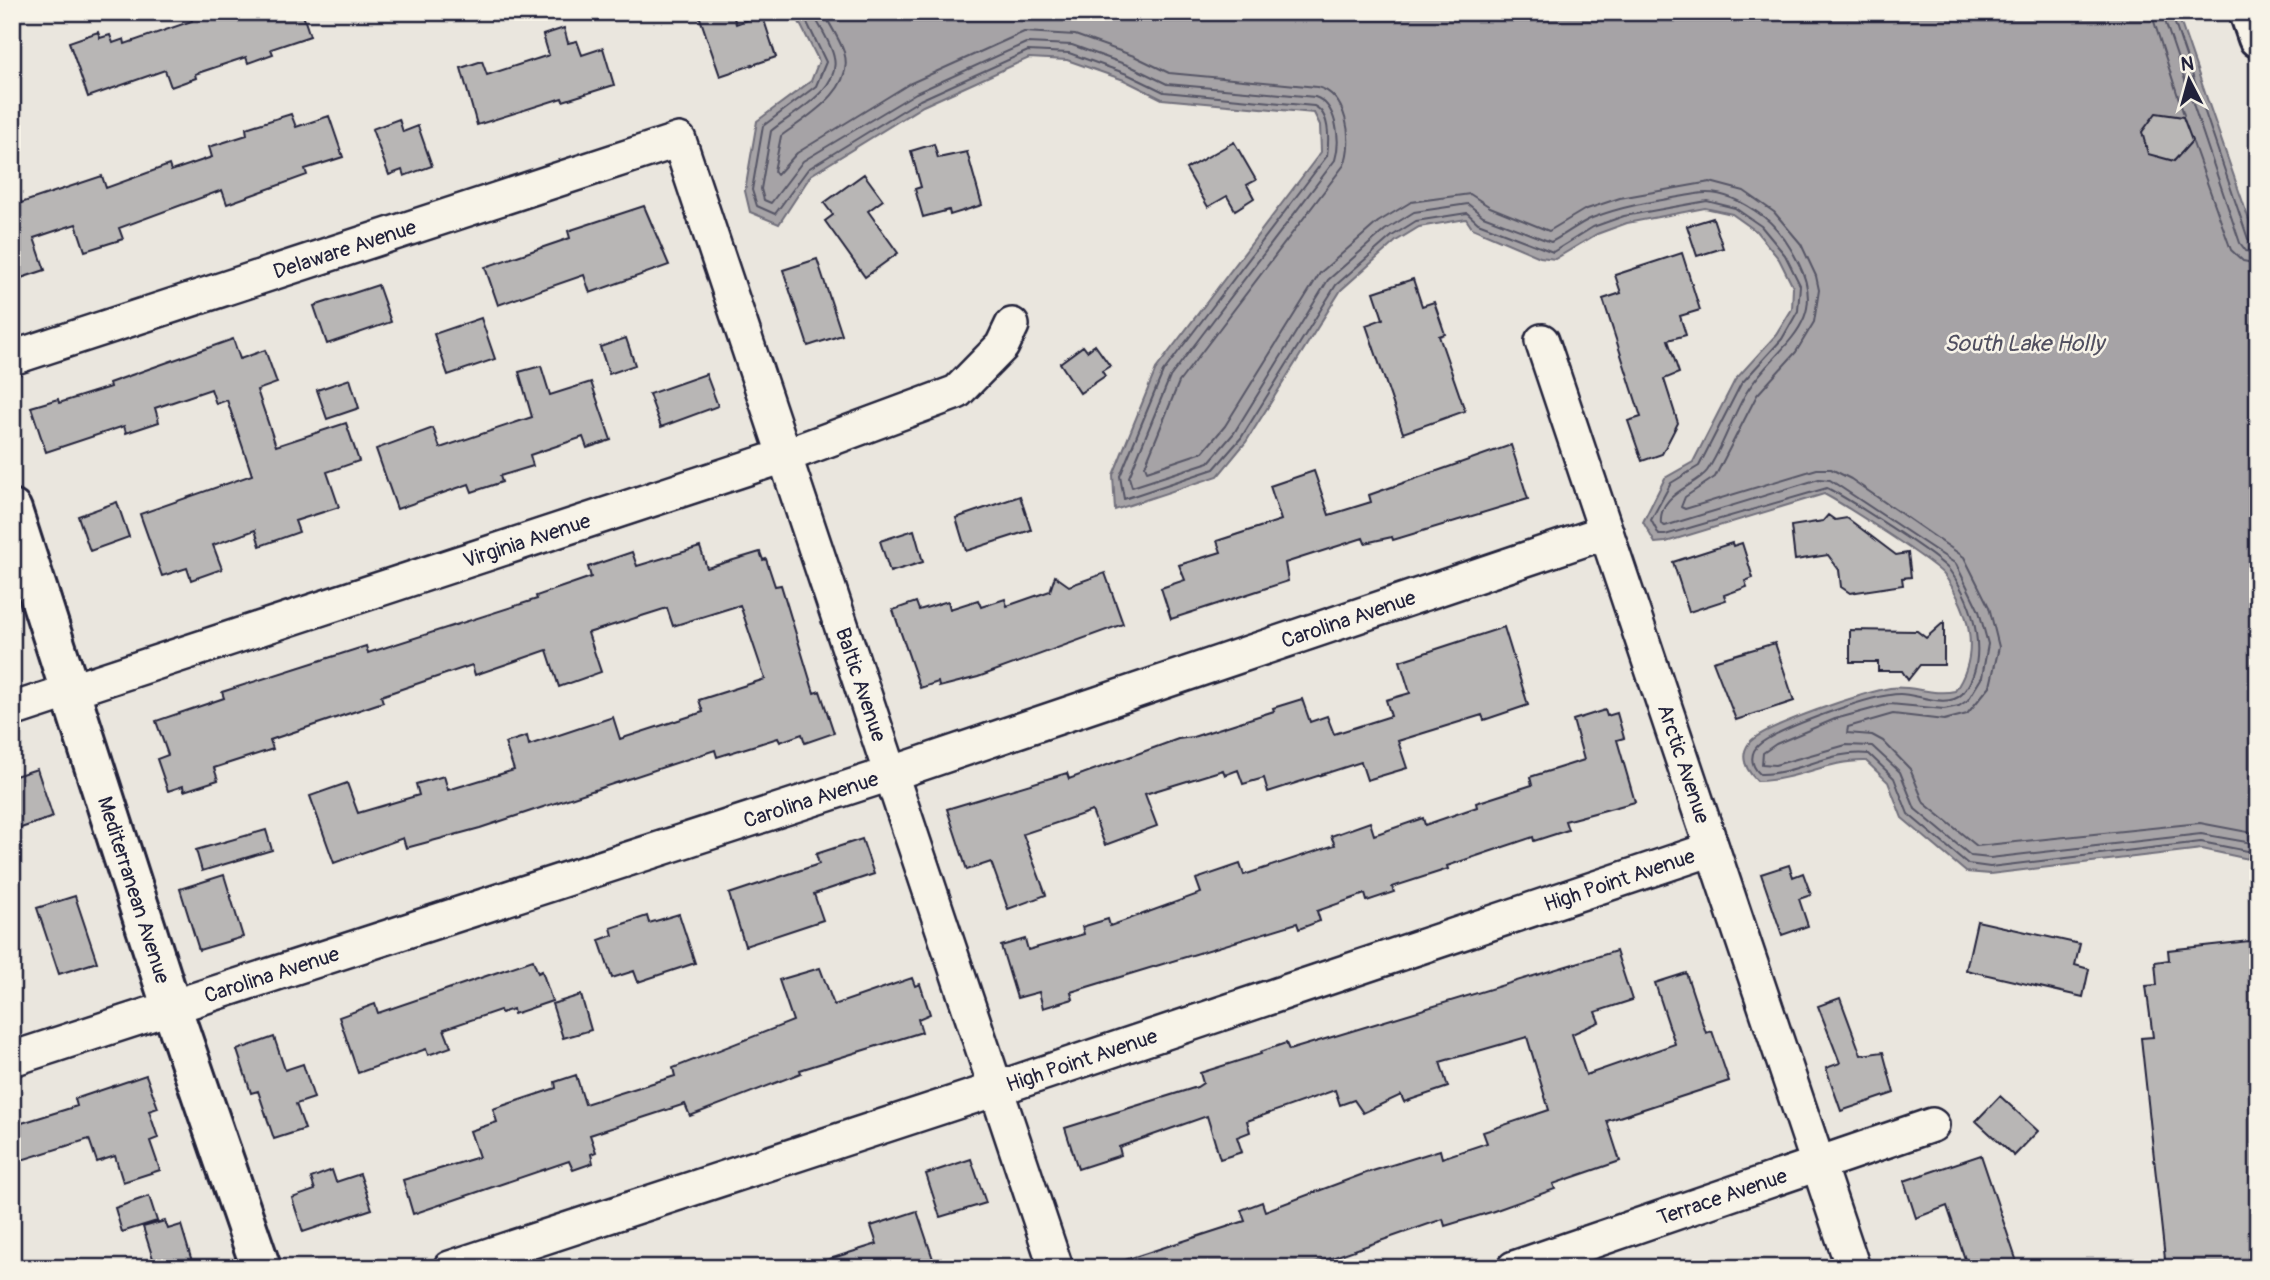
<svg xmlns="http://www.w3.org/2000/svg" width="2270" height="1280" viewBox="0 0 2270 1280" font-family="Pangolin,sans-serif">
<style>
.water{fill:#a6a3a6;stroke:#716f7b;stroke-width:2}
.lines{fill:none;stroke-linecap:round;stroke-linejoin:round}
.shore{stroke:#575666;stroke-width:2}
.building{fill:#b8b6b5;stroke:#22223b;stroke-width:2}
.minor-casing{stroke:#22223b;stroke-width:38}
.tertiary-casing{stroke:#22223b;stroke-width:44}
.trunk-casing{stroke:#22223b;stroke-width:44}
.minor{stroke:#f7f3e8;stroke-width:33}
.tertiary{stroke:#f7f3e8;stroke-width:38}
.trunk{stroke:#f7f3e8;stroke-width:38}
.labels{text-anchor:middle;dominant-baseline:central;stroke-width:5;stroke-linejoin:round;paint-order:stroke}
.street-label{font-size:21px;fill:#22223b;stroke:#f7f3e8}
.water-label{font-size:23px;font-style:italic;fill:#504f60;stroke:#f7f3e8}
</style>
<rect width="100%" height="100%" fill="#eae6de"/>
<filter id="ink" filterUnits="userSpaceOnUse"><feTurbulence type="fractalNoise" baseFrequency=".0143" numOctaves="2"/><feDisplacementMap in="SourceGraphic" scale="14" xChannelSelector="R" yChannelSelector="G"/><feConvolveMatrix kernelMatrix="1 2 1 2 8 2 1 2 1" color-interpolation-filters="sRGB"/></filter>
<g filter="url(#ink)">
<!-- water -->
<path class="water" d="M794,12h1383l81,234v615l-56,-12 -212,25 -24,-2 -64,-54 -14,-36 -22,-21c-38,-1 -71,20 -109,20 -10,-10 -18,-24 -8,-38 13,-17 119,-52 141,-55 22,-3 43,8 65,3 26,-37 15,-79 -10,-115 -9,-13 -104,-73 -121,-82l-158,48 -11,1 -12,-21 22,-44 28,-16 42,-82 41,-45 16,-26 1,-22 -14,-28 -23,-28 -24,-17 -27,-6 -78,15 -30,11 -42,25 -15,-2 -68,-29 -6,-9 -47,8 -23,14 -55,49 -95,152 -28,34 -103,34 -2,-35 43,-106 165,-217 -1,-27 -6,-12 -152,-14 -38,-19 -57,-20 -38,-2 -106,48 -112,69 -32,49 -29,-12 -5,-21 12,-70 54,-40 8,-20z"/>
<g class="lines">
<!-- shore -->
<path class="shore" d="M802,12l24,50 -10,24 -53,40 -11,64 5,16 18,8 33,-45 112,-69 108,-49 41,2 58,21 37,18 150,14c16,7 15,34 13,50l-164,216 -43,104 4,23 90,-30 27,-31 95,-153 56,-49 24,-15 51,-8 11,10 75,29 40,-25 31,-11 83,-15 28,7 26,18 24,29 15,30 -2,26 -16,28 -41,45 -42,82 -28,17 -20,37 8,15h6l162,-47c18,9 113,69 123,83 24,33 41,89 12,123 -14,15 -45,0 -62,0 -27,0 -117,33 -139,49 -12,9 -11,22 -1,31 37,1 71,-25 109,-20l25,24 14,36 60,50 22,3 211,-25 57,11
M812,12c7,14 19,30 22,46 7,32 -43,56 -63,73l-10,58 3,11 7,3 32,-42 113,-68 110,-50 46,2 58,21 37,18 148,13c22,7 26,44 20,63l-165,217 -41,100 3,10 77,-25 25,-29 94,-153 57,-50 29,-18 54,-8 15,12 68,26c14,-7 27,-18 41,-24 33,-13 69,-18 104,-24 25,-5 49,9 68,23 14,11 27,31 35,47 30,61 -22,81 -51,126 -16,25 -24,56 -41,81 -12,16 -49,22 -46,53l4,2 154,-47 11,1 126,84 23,47 9,33 -6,33 -14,23 -9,6 -15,3 -54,-5 -55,15 -59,25 -13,9 -1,11 13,1 71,-20 26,1 28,26 15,37 56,47 19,2 211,-24 57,10
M823,12c7,13 16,26 21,40 12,38 -39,66 -63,84l-7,35 3,4 20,-22 112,-69 115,-52 51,3 59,21 35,17 148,14c30,7 37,53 27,78l-165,217 -34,84 2,5 56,-19 22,-26 95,-153 58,-51 33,-20 59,-8 20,13 59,24 35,-21 36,-12 90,-16 34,9 30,21 27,32 15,32 3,14 -5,32 -18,30 -39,43 -42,82 -30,20 -4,10 4,2 132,-40h14l20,10 113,78 25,50 10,40 -9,39 -23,28 -23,6 -51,-6 -45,13 -1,6 25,2 11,6 27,28 14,34 53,43 223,-23 58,11
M2151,12l33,103
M2162,12l78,231 6,8 12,3
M2171,12l77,227 10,6
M2193,143l38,107 12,11 15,3"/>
</g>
<!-- building -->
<path class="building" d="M189,12h113l8,24 -39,13 2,5 -25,9 -2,-6 -51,17 1,4 -25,9 -6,-17 -77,27 -19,-55 29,-10 2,6 10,-3 3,8 11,-4 1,5 67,-23z
M698,12h34l4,12 26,-10 14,43 -56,19z
M564,28l4,15 9,-2 5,14 21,-7 11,37 -51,16 -1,-3 -85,27 -16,-57 21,-7 5,14 62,-20 -6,-20z
M2156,113l27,4 9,24 -18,20 -26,-7 -6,-22z
M291,114l5,13 33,-11 14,41 -38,12 2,6 -80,29 -5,-14 -103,38 4,11 -38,12 -9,-27 -42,14 11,32 -33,11v-93l4,-1 5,16 81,-27 4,12 63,-23 2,6 41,-14 -3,-10 38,-12 -1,-7z
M399,119l4,13 15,-6 14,40 -28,10 -2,-6 -13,5 -17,-46z
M1234,142l22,38 -9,5 7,13 -19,12 -8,-14 -19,11 -22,-38z
M934,144l4,14 29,-6 15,53 -32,10 -1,-5 -26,7 -8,-28 6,-2 -10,-36z
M864,174l19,26 -15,11 30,42 -33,24 -40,-56 8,-6 -9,-12z
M644,206l25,59 -79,28 -6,-18 -86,30 -13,-38 85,-29 -2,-7z
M1713,218l10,30 -26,8 -10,-30z
M1682,253l18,57 -20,6 6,19 -18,5 11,33 -15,6 14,44 -16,31 -20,7 -14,-40 13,-4 -38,-118 18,-6 -6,-18z
M817,259l25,76 -34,11 -25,-76z
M1413,279l9,27 12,-4 11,32 -6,2 26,75 -62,22 -37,-108 17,-6 -9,-27z
M378,285l13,37 -64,22 -13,-38z
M481,318l14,41 -47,16 -14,-41z
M626,338l9,27 -26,9 -9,-27z
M233,339l7,20 25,-9 12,33 -20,7 19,56 70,-23 13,38 -32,11 12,35 -44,14 4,11 -39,14 -5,-16 -42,15 9,24 -31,11 -4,-12 -25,8 -22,-62 112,-39 -25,-75 -11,4 -5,-15 -56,19 4,14 -33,11 -2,-7 -78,26 -15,-45 27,-8 1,4 51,-16 -1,-4z
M1095,345l15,21 -8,5 3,5 -25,17 -20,-30 23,-17 4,5z
M541,366l9,29 41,-13 20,58 -24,8 -4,-11 -53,18 3,11 -33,10 2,6 -30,10 -3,-8 -72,25 -21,-60 57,-21 7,20 92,-31 -13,-45z
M706,374l12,32 -57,21 -12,-33z
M350,379l9,29 -32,11 -10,-29z
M1511,445l17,54 -135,41 -1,-3 -27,6 -2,-5 -78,25 3,18 -117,38 -10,-31 24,-8 -6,-15 42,-13 -4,-11 64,-21 -11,-34 44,-15 15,44 42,-13 -2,-7z
M1020,496l11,34 -65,21 -10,-33z
M117,502l12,35 -39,14 -12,-35z
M1828,515l7,5 12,-2 49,37 12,-2 3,24 -9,1 1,7 -53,8 -9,-6 -2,-17 -11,-15 -33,5 -4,-34 32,-5z
M914,530l9,32 -33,10 -10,-31z
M1732,543l1,3 9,-3 11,35 -8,3 2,6 -23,8 2,5 -37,12 -16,-50z
M700,547l7,21 53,-16 3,8 3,-1 9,27 6,-1 33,108 6,-2 14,42 -29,10 -3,-9 -22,8 -2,-4 -61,19 -2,-7 -235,78 -74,20 -3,-10 -69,25 -24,-67 37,-13 11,30 61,-18 -3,-11 28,-8 4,14 66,-20 -9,-27 22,-7 2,9 84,-28 7,22 83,-27 -4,-12 66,-21 -25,-74 -67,21 -6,-18 -79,25 13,39 -42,15 -12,-37 -72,25 -3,-10 -91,31 2,6 -113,38 3,9 -59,19 4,12 -34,11 -1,-5 -15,5 -11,-32 11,-4 -12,-34 68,-23 -2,-6 103,-33 41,-13 2,7 169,-54 -1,-3 55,-19 -3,-10 44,-15 5,14z
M1105,573l18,51 -145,53 -39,10 -1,-5 -18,6 -27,-78 23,-8 3,8 29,-9 2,8 28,-9 3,7 24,-8 2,7 43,-15 5,-15 14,10z
M1944,622v43h-24l-12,15 -6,-9h-24v-9h-28v-32l67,1 9,7z
M1504,627l24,78 -44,15 -2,-5 -84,26 9,27 -40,12 -6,-18 -93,30 -4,-14 -21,6 -5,-14 -13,5 -2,-5 -78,24 12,32 -52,19 -13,-34 -69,23 23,61 -38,14 -17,-47 -24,8 -20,-61 120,-36 2,6 109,-40 15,-2 81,-26 -1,-3 29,-9 8,23 17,-6 7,18 57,-18 -5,-16 24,-7 -10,-32z
M1775,643l19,58 -58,19 -23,-59z
M1605,710l2,6 10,-3 7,25 -7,2 18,62 -70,19 3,9 -34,11 -1,-4 -86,29 1,3 -56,18 2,5 -27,9 -2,-7 -48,17 3,10 -21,8 -2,-6 -226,69 2,7 -30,9 -4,-16 -22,6 -16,-52 24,-7 3,11 56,-16 -2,-7 26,-8 2,7 91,-33 -5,-14 44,-15 4,11 91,-30 -4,-9 39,-14 4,13 49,-17 2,7 52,-18 -1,-4 56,-18 -2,-8 54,-17 -11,-40z
M37,769l16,48 -41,14v-54z
M266,830l6,20 -70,21 -6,-21z
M862,839l12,35 -60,20 9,26 -78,26 -16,-52 90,-30 -3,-10z
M1789,865l4,12 10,-4 8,22 -12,4 9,27 -26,9 -21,-61z
M224,875l19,62 -44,13 -19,-61z
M75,896l22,66 -38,12 -22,-66z
M679,914l16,49 -57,19 -4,-11 -22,7 -13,-38 14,-5 -2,-7 36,-12 2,7z
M1977,921l103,23 -5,21 14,4 -6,28 -117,-27z
M2258,940v328h-92l-25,-230 12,-1 -7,-51 11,-1 -2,-23 14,-2 -1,-10z
M1616,951l16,49 -37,12 4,10 -27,12 14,41 89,-31 -20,-61 31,-10 20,60 6,-2 17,50 -122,40 13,40 -67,23 2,5 -64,23 -46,14 -2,-7 -140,49h-186l-1,-5 129,-42 -4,-11 21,-8 3,9 101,-38 74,-23 2,8 45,-15 -4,-11 66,-22 -22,-73 -87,25 8,25 -44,15 -3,-7 -38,18 -9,-13 -14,5 -5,-15 -88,31 3,11 -13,5 5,15 -22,7 -13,-43 -88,31 2,8 -43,14 -13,-41 132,-41 6,-4 -3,-10 61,-19 -1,-2 26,-9 3,7z
M533,960l5,13 4,-2 10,30 -38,13 -1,-5 -12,4 -1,-3 -56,19 7,18 -23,8 -2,-6 -68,24 -19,-56 36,-13 3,9z
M820,968l14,37 78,-27 3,8 5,-2 10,30 -12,5 4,13 -122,38 1,3 -111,43 -5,-12 -95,31 6,17 -5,2 2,9 -20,7 -4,-9 -156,53 -10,-34 76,-23 -9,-26 27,-9 -4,-13 63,-21 -1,-6 21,-7 9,29 90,-28 -2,-8 120,-47 -14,-41z
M581,995l10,35 -28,8 -11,-34z
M1840,998l21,57 22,-3 11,41 -53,18 -15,-43 14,-5 -22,-57z
M274,1037l11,33 18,-6 11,34 -18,6 9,25 -31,10 -16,-48 -7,2 -14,-43z
M146,1075l12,33 -9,3 9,27 -8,3 10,29 -37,12 -8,-26 -18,6 -8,-23 -77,24v-37l65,-20 -2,-7z
M2000,1096l38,35 -24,25 -38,-35z
M1981,1155l38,113h-51l-21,-62 -31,12 -12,-37z
M971,1159l15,44 -46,14 -14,-43z
M332,1170l4,12 24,-8 12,35 -69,23 -11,-34 23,-8 -4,-12z
M149,1196l8,25 -35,11 -7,-24z
M917,1211l19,57h-118l-1,-5 60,-19 -6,-18z
M165,1221l3,8 13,-4 13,43h-38l-13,-41z"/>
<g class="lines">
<defs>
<g id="minor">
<path id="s1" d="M1542,341l311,927"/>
<path id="s2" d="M12,358l667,-218 377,1128"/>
<path id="s3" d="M12,710l775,-255 170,-63 45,-46 10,-21"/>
<path id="s4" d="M12,1059l881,-286 713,-241"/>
<path id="s5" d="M450,1268l546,-179 716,-240"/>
<path id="s6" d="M1514,1268l418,-143"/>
</g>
<g id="tertiary">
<path id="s7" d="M12,510l159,496 90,262"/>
</g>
<path id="trunk" d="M2249,12l9,26"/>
</defs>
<!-- minor casing -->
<use href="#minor" class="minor-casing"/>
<!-- tertiary casing -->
<use href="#tertiary" class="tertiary-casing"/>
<!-- trunk casing -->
<use href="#trunk" class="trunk-casing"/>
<!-- minor -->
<use href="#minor" class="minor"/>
<!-- tertiary -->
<use href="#tertiary" class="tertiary"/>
<!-- trunk -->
<use href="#trunk" class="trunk"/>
</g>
</g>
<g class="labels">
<!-- street labels -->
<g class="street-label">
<text stroke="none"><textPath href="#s2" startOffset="350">Delaware Avenue</textPath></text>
<text stroke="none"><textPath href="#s3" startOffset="542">Virginia Avenue</textPath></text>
<text stroke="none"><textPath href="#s4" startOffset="1407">Carolina Avenue</textPath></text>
<text stroke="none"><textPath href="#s2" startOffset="1276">Baltic Avenue</textPath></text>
<text stroke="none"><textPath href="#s1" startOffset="446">Arctic Avenue</textPath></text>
<text stroke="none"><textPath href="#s4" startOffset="840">Carolina Avenue</textPath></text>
<text stroke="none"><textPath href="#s5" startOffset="1232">High Point Avenue</textPath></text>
<text stroke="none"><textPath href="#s7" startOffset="399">Mediterranean Avenue</textPath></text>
<text stroke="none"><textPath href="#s4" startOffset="273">Carolina Avenue</textPath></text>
<text stroke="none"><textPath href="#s5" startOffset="665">High Point Avenue</textPath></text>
<text stroke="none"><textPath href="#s6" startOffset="220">Terrace Avenue</textPath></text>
</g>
<!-- water labels -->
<g class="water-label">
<text x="2024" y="343">South Lake Holly</text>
</g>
</g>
<!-- margin -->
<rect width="2270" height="1280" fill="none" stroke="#f7f3e8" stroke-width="42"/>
<rect x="21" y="21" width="2228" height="1238" fill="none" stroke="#22223b" stroke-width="2.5" filter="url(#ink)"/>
<!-- north arrow -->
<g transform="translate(2189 80) rotate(354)" stroke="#f7f3e8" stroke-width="5" paint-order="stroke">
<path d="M0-5L12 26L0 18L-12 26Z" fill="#22223b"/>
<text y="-10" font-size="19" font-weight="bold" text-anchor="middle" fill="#22223b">N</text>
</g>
</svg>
